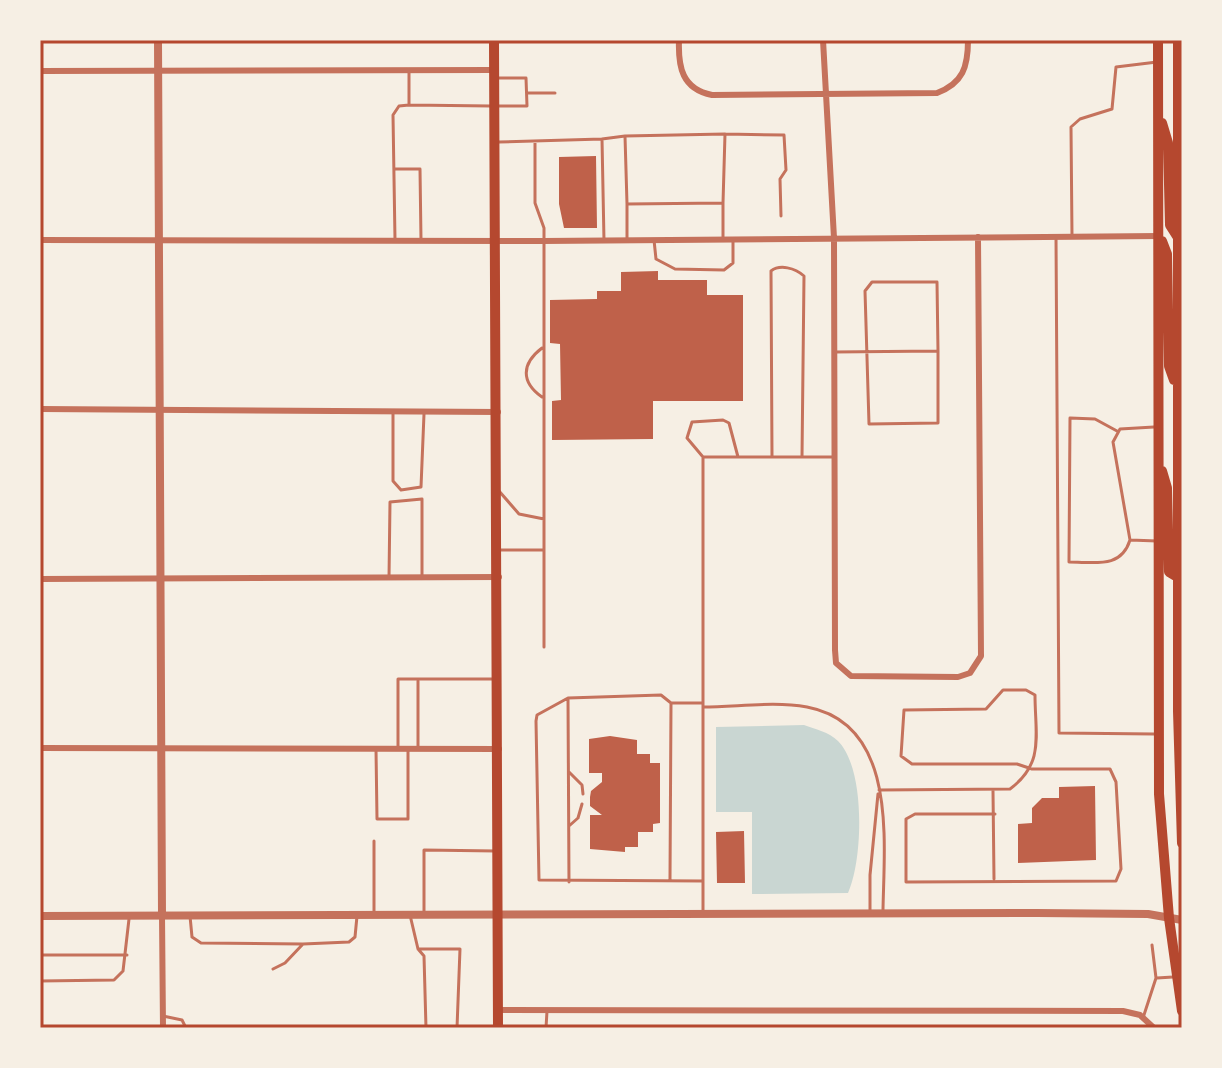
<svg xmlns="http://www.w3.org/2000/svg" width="1222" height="1068" viewBox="0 0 1222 1068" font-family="'IBM Plex Sans',sans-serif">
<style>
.water{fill:#c9d6d2}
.building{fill:#bf614a}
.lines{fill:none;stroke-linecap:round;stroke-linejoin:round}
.service{stroke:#c5725c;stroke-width:3}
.minor{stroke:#c5725c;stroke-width:6}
.tertiary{stroke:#c5725c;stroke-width:8}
.primary{stroke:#b5482f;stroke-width:10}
.neatline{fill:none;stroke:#b5482f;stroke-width:3}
</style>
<rect width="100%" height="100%" fill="#f6efe4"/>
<!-- water -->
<path class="water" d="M804,725c11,4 25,7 34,16 28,28 25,119 10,152l-96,1v-82h-36v-85z"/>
<!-- building -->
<path class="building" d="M596,156l1,72h-33l-5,-24v-47z
M658,271v9h49v15h36v106h-90v38l-101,1v-39l9,-1 -1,-56 -10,-1v-43l47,-1v-8h24v-19z
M610,736l27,4v14h13v9h10v60l-7,1v8h-15v15h-13v5l-35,-3v-34h12l-12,-9v-9l1,-6 11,-9v-9h-13v-34z
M1095,786l1,74 -78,3v-39l14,-1v-15l10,-10h17v-11z
M744,831l1,52h-28l-1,-51z"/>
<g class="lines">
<!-- service -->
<path class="service" d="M498,78h28l1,28h-28
M527,93h28
M409,105v-32
M725,134l59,1 2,35 -6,9 1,37
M625,136l100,-2 -2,69
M602,139l23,-3 2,68
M535,141v62l9,25v419
M499,142l103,-3 2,102
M394,169h26l1,71
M1056,236l3,497 95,1
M1072,236l-1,-109 9,-8 32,-10 4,-42 41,-5
M395,240l-2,-125 6,-9 10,-1 82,1
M627,240v-36l96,-1v36
M654,240l2,19 19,10 49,1 9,-7v-24
M542,348c-21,16 -21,34 0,49
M834,352l104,-1v72l-69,1 -4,-133 7,-9h65l1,69
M393,411v70l8,9 20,-3 3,-73
M1154,427l-34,2 -7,13 17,98 27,1
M1117,431l-22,-12 -25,-1 -1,144c26,0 52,7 61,-22
M703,457v456
M738,457l-9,-34 -6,-3 -31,2 -5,16 16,19h131
M772,457l-1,-186c9,-7 24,-3 33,5l-2,181
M499,491l20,23 25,5
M498,550h45
M389,578l1,-76 32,-3v78
M418,681v68
M568,698l1,184
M703,703h-32l-10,-8 -93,3 -31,17 -1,6 3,159 164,1
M703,707c34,0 71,-6 104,0 91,17 77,135 76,203
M376,749l1,70h31v-70
M398,749v-70h97
M569,772l13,13 1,9
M879,790l131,-1c35,-26 25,-54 25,-94l-9,-5h-23l-17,19 -82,1 -3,46 11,8h105l15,5h78l6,13 5,87 -5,12 -210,1v-63l9,-5h80
M993,791l1,88
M569,826l9,-8 4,-14
M670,879l1,-176
M374,912v-71
M870,913v-38l8,-81
M410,915l8,34 6,7 2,72
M424,915v-65l72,1
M190,916l2,21 9,6 102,1 -18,19 -12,6
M303,944l46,-2 6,-5 2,-21
M418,949h42l-3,79
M40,955h87
M1157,978l16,-1
M40,981l74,-1 9,-9 6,-52
M163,1016l19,4 4,8
M1143,1018l13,-40 -4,-33
M546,1028l1,-17"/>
<!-- minor -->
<path class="minor" d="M679,40c-1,27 3,49 33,55l225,-2c26,-10 31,-26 31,-53
M823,40l11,198 1,412 1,13 15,13 107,1 12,-4 11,-17 -3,-419
M40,71l454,-1
M40,240l503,1 616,-5
M40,409l458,3
M40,579l459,-2
M40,748l459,1
M162,915l1,113
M499,1010l624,1 17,4 14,13"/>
<!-- tertiary -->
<path class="tertiary" d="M158,40l4,875
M40,916l997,-3 111,1 34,6"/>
<!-- primary -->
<path class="primary" d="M494,40l4,988
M1158,40l1,754 10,124 13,93
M1178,40v671l4,132
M1162,123l6,20 2,82 7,11
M1162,241l5,13 2,112 5,14
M1162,471l5,17 2,84 10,6"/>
</g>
<!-- border -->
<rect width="1222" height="1068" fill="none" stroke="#f6efe4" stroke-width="84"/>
<rect x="42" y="42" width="1138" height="984" class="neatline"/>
</svg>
